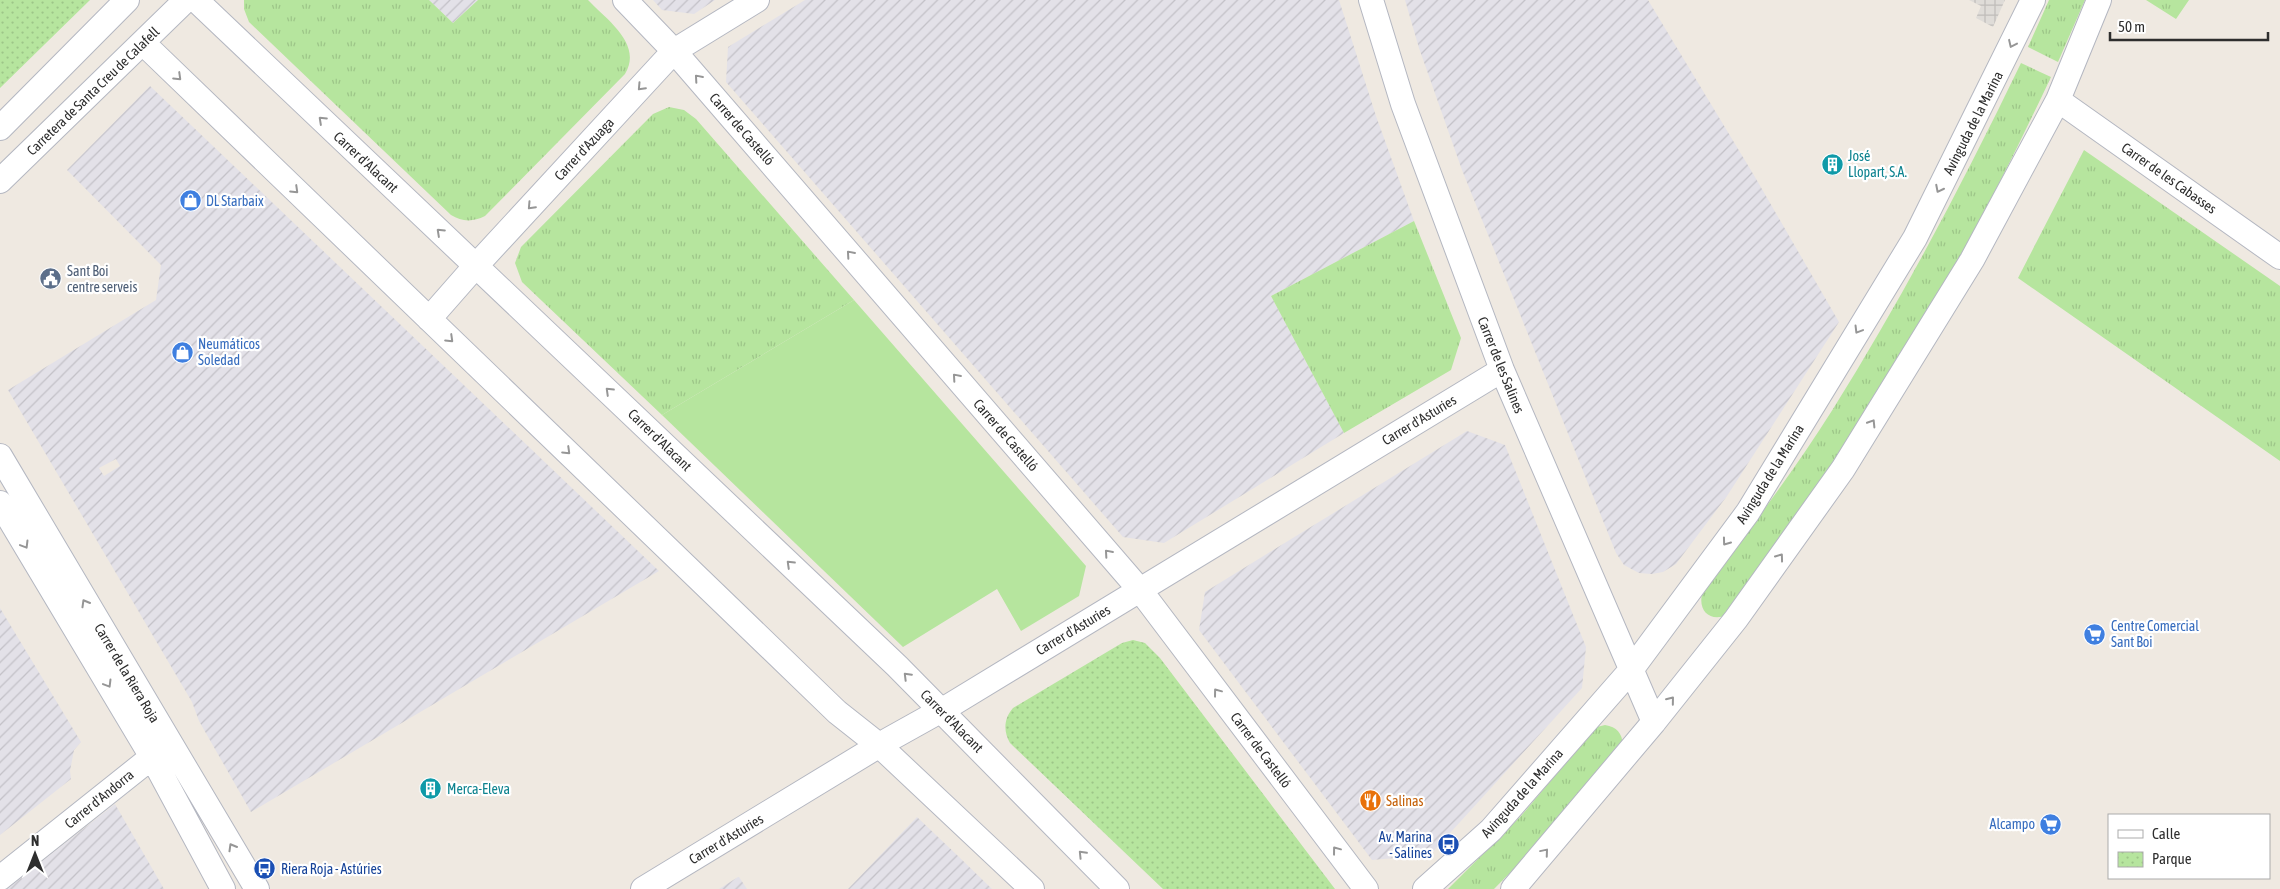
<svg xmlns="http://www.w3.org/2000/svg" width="2280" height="889" viewBox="0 0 2280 889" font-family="'Asap Condensed',sans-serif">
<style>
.industrial{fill:url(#industrial-furrows);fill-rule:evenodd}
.grass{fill:url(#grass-tufts)}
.park{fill:url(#park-dots)}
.garden{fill:#b6e59e}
.plaza{fill:url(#plaza-grid)}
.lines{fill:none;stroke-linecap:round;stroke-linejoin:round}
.minor-casing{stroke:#b4b7c1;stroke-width:26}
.minor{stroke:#fff;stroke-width:24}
.oneway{stroke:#969696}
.labels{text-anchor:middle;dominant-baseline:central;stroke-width:4.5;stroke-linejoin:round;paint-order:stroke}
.street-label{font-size:14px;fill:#2e2e2e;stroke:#fff}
.culture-label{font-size:14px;fill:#0d838f;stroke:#fff;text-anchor:start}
.shop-label{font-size:14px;fill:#366cbe;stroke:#fff;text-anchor:start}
.service-label{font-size:14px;fill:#4e5e75;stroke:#fff;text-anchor:start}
.food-label{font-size:14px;fill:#c56008;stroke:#fff;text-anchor:start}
.transit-label{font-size:14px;fill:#164399;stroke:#fff;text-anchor:end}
</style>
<defs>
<pattern id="industrial-furrows" width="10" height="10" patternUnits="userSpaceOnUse" patternTransform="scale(1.25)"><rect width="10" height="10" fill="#e3e1e8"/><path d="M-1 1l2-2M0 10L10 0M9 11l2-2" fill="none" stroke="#c3c1c7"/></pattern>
<pattern id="grass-tufts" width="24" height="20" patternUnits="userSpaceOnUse" patternTransform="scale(1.25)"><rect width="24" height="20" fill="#b6e59e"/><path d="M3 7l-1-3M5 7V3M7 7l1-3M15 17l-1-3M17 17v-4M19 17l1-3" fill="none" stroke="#9dc588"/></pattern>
<pattern id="park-dots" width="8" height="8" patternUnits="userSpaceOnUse" patternTransform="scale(1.25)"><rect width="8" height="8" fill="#b6e59e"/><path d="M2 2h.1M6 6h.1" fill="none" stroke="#9dc588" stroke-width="1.8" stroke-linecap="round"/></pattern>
<pattern id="plaza-grid" width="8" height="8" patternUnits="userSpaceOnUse" patternTransform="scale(1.25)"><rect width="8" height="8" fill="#dfdcd8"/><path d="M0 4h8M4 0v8" fill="none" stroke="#c0bdba"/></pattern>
</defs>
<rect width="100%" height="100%" fill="#efe9e1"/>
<!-- industrial -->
<path class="industrial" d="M429,0h49l-25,23z
M653,0h62l-21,14 -32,-4z
M805,0h534l37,116 38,105 -143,75 73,137 -180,110 -41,-6 -397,-455 2,-35z
M1405,0h243l107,177 84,145 -112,174 -51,68 -13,8 -11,2 -13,-1 -15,-8 -8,-12 -154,-383 -43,-122z
M150,86l509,485 -408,241 -52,-91 -7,-19 -184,-312 148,-90 5,-35 -94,-95zM116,459l4,7 -16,10 -5,-8z
M1467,431l38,14 81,202 -4,41 -152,167 -58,5 -173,-230 6,-38z
M0,608l81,134 -7,8 -4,21 1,8 -71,56z
M115,804l49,85h-157z
M917,817l41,39 34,33h-144z
M739,877l8,12h-28l19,-12z"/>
<!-- grass -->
<path class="grass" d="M244,0h185l24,23 25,-23h110c19,20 55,44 37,74l-140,142c-12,6 -23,6 -34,-1l-202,-193 -5,-13z
M2049,0h36l-27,62 -30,-15z
M2146,0h43l-13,19z
M2021,63l30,14c-45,95 -92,189 -147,278 -55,90 -117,174 -177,260 -16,7 -29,-3 -25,-21 44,-61 91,-121 131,-185 70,-112 131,-228 188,-346z
M669,107l15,3 12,9 158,181 -192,115 -140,-133 -7,-19 6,-16 132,-133z
M2084,150l196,136v175l-262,-183z
M1414,221l47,117 -10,32 -107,63 -73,-137z
M1605,725c12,2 17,8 18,20l-74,88 -55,56h-46l73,-73 71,-84 5,-5z"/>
<!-- park -->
<path class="park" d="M0,0h90l-90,88z
M1133,640l12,3 15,15 175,231h-172l-153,-146c-7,-12 -6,-25 3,-35l109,-65z"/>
<!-- garden -->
<path class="garden" d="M854,300l232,266 -7,30 -58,35 -24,-42 -94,58 -241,-232z"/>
<!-- plaza -->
<path class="plaza" d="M1969,0h36l-12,27 -17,-9 5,-12z"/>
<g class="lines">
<defs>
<path id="minor" d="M196,0l701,666 220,223
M625,0l49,51 466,539 226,299
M1371,0l32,104 99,266 152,352
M143,43l694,669 43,34 152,143
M2058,100l222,157
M0,128l127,-128
M0,181l186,-181
M429,319l43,-49 202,-219 83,-51
M0,456l257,433
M0,503l152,254 71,132
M0,878l152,-121
M643,889l245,-149 61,-34 553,-336
M1425,889l66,-59 140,-160 117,-158 167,-274 118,-238
M1513,889l141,-167 82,-103 107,-150 129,-209 86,-160 41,-100"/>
</defs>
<!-- minor casing -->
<use href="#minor" class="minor-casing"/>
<!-- minor -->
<use href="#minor" class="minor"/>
</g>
<!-- one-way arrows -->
<defs><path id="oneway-chevron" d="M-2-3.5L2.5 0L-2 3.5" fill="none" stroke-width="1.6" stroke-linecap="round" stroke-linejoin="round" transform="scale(1.25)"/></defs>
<g class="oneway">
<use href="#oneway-chevron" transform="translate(2012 44) rotate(115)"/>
<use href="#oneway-chevron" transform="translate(178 77) rotate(44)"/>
<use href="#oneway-chevron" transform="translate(698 78) rotate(-131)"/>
<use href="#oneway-chevron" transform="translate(641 87) rotate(133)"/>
<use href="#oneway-chevron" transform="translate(322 120) rotate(-137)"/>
<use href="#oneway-chevron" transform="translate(1939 189) rotate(117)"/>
<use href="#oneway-chevron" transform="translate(295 190) rotate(44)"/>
<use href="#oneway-chevron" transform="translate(531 206) rotate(133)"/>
<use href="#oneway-chevron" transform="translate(440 232) rotate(-137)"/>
<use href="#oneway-chevron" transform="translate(850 254) rotate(-131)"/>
<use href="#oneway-chevron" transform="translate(1858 330) rotate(121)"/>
<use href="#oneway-chevron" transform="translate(450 339) rotate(44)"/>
<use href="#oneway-chevron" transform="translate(956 377) rotate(-131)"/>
<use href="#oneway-chevron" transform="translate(609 391) rotate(-136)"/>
<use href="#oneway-chevron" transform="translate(1872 423) rotate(-58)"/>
<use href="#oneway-chevron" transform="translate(567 451) rotate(44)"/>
<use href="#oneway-chevron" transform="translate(1726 542) rotate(126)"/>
<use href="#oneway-chevron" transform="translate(25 545) rotate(59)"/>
<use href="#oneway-chevron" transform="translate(1108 553) rotate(-131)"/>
<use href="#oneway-chevron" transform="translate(1780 557) rotate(-54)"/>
<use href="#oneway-chevron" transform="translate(790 564) rotate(-136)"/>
<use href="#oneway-chevron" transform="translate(85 603) rotate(-120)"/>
<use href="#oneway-chevron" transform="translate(907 676) rotate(-135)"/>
<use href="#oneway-chevron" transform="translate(108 684) rotate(59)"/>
<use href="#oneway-chevron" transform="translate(1217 692) rotate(-127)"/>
<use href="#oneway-chevron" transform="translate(1671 700) rotate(-51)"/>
<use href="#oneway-chevron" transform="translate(232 847) rotate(-120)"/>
<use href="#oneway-chevron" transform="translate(1336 850) rotate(-127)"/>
<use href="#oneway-chevron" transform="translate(1545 852) rotate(-50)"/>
<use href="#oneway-chevron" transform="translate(1082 854) rotate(-134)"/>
</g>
<!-- icons -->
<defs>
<symbol id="building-disc" viewBox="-11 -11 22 22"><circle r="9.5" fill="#0f9aa8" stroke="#fff"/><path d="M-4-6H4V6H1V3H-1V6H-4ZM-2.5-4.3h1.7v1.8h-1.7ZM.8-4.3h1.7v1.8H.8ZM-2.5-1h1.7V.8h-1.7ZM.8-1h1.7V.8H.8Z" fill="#fff"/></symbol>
<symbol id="shop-disc" viewBox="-11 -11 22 22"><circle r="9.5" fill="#3f7fe0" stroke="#fff"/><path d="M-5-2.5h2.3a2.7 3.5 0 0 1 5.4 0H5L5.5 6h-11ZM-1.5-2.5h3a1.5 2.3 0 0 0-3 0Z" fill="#fff"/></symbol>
<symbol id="civic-disc" viewBox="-11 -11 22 22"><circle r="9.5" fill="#5c6f8a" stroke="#fff"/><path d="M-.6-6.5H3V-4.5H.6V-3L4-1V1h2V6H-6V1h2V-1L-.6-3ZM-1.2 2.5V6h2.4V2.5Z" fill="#fff"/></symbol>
<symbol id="supermarket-disc" viewBox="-11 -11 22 22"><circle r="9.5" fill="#3f7fe0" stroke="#fff"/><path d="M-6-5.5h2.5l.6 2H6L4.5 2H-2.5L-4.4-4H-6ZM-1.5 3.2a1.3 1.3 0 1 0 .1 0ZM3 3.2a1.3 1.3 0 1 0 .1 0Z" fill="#fff"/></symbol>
<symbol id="restaurant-disc" viewBox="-11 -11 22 22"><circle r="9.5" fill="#e8710a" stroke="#fff"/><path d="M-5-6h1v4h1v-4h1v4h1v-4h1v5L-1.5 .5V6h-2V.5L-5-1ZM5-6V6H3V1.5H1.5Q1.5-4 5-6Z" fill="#fff"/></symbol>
<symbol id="bus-disc" viewBox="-11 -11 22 22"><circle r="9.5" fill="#1a4fb4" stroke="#fff"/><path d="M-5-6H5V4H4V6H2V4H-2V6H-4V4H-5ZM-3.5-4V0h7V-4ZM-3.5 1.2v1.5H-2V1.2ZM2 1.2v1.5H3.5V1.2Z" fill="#fff"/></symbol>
</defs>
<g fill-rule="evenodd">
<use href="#building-disc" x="1820" y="152" width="25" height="25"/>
<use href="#shop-disc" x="178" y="188" width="25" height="25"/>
<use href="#civic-disc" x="38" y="266" width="25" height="25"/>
<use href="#shop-disc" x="170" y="340" width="25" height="25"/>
<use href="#supermarket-disc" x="2082" y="622" width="25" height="25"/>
<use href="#building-disc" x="418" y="776" width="25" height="25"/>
<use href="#restaurant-disc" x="1358" y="788" width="25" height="25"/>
<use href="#supermarket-disc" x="2038" y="812" width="25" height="25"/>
<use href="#bus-disc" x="1436" y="832" width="25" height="25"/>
<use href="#bus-disc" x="252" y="856" width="25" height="25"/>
</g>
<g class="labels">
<!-- street labels -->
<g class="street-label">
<text transform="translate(93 91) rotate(-44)">Carretera de Santa Creu de Calafell</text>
<text transform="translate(1973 123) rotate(-63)">Avinguda de la Marina</text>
<text transform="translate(742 129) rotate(49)">Carrer de Castelló</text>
<text transform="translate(584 149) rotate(-47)">Carrer d'Azuaga</text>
<text transform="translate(366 162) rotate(43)">Carrer d'Alacant</text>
<text transform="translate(2169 178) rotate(35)">Carrer de les Cabasses</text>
<text transform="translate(1501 365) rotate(68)">Carrer de les Salines</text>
<text transform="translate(1419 420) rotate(-31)">Carrer d'Asturies</text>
<text transform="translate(1006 435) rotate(49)">Carrer de Castelló</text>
<text transform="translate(660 440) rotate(44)">Carrer d'Alacant</text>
<text transform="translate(1770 474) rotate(-58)">Avinguda de la Marina</text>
<text transform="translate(1073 630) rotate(-31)">Carrer d'Asturies</text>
<text transform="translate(127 673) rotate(59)">Carrer de la Riera Roja</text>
<text transform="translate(952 721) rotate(45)">Carrer d'Alacant</text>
<text transform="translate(1261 750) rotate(53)">Carrer de Castelló</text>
<text transform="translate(1522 793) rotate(-48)">Avinguda de la Marina</text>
<text transform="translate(99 799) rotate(-39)">Carrer d'Andorra</text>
<text transform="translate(726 839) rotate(-31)">Carrer d'Asturies</text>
</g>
<!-- culture labels -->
<g class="culture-label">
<text x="1848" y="156">José<tspan x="1848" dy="16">Llopart, S.A.</tspan></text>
<text x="447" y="789">Merca-Eleva</text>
</g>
<!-- shop labels -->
<g class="shop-label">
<text x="206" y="201">DL Starbaix</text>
<text x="198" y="344">Neumáticos<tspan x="198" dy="16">Soledad</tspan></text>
<text x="2111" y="626">Centre Comercial<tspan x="2111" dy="16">Sant Boi</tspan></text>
<text x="2035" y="824" text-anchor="end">Alcampo</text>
</g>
<!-- service labels -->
<g class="service-label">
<text x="67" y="271">Sant Boi<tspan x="67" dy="16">centre serveis</tspan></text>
</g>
<!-- food labels -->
<g class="food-label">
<text x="1386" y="801">Salinas</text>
</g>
<!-- transit labels -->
<g class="transit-label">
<text x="1432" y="837">Av. Marina<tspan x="1432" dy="16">- Salines</tspan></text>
<text x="281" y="869" text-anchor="start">Riera Roja - Astúries</text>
</g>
</g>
<!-- legend -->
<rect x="2108" y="814" width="162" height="65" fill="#ffffff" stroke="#ababab"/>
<rect x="2118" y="830" width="25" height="8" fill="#ffffff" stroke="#ababab"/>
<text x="2152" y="839" font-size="15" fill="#2e2e2e">Calle</text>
<rect x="2118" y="852" width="25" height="15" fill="url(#park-dots)" stroke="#ababab"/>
<text x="2152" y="864" font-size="15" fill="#2e2e2e">Parque</text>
<!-- north arrow -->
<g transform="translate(35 854)" stroke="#ffffff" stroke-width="4" paint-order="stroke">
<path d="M0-4L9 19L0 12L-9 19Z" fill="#2e2e2e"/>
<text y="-8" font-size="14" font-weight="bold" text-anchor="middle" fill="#2e2e2e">N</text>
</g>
<!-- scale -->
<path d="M2110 32v8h158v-8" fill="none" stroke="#2e2e2e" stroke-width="2.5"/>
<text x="2118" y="32" font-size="15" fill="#2e2e2e" stroke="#ffffff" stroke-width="4" paint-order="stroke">50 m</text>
</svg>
